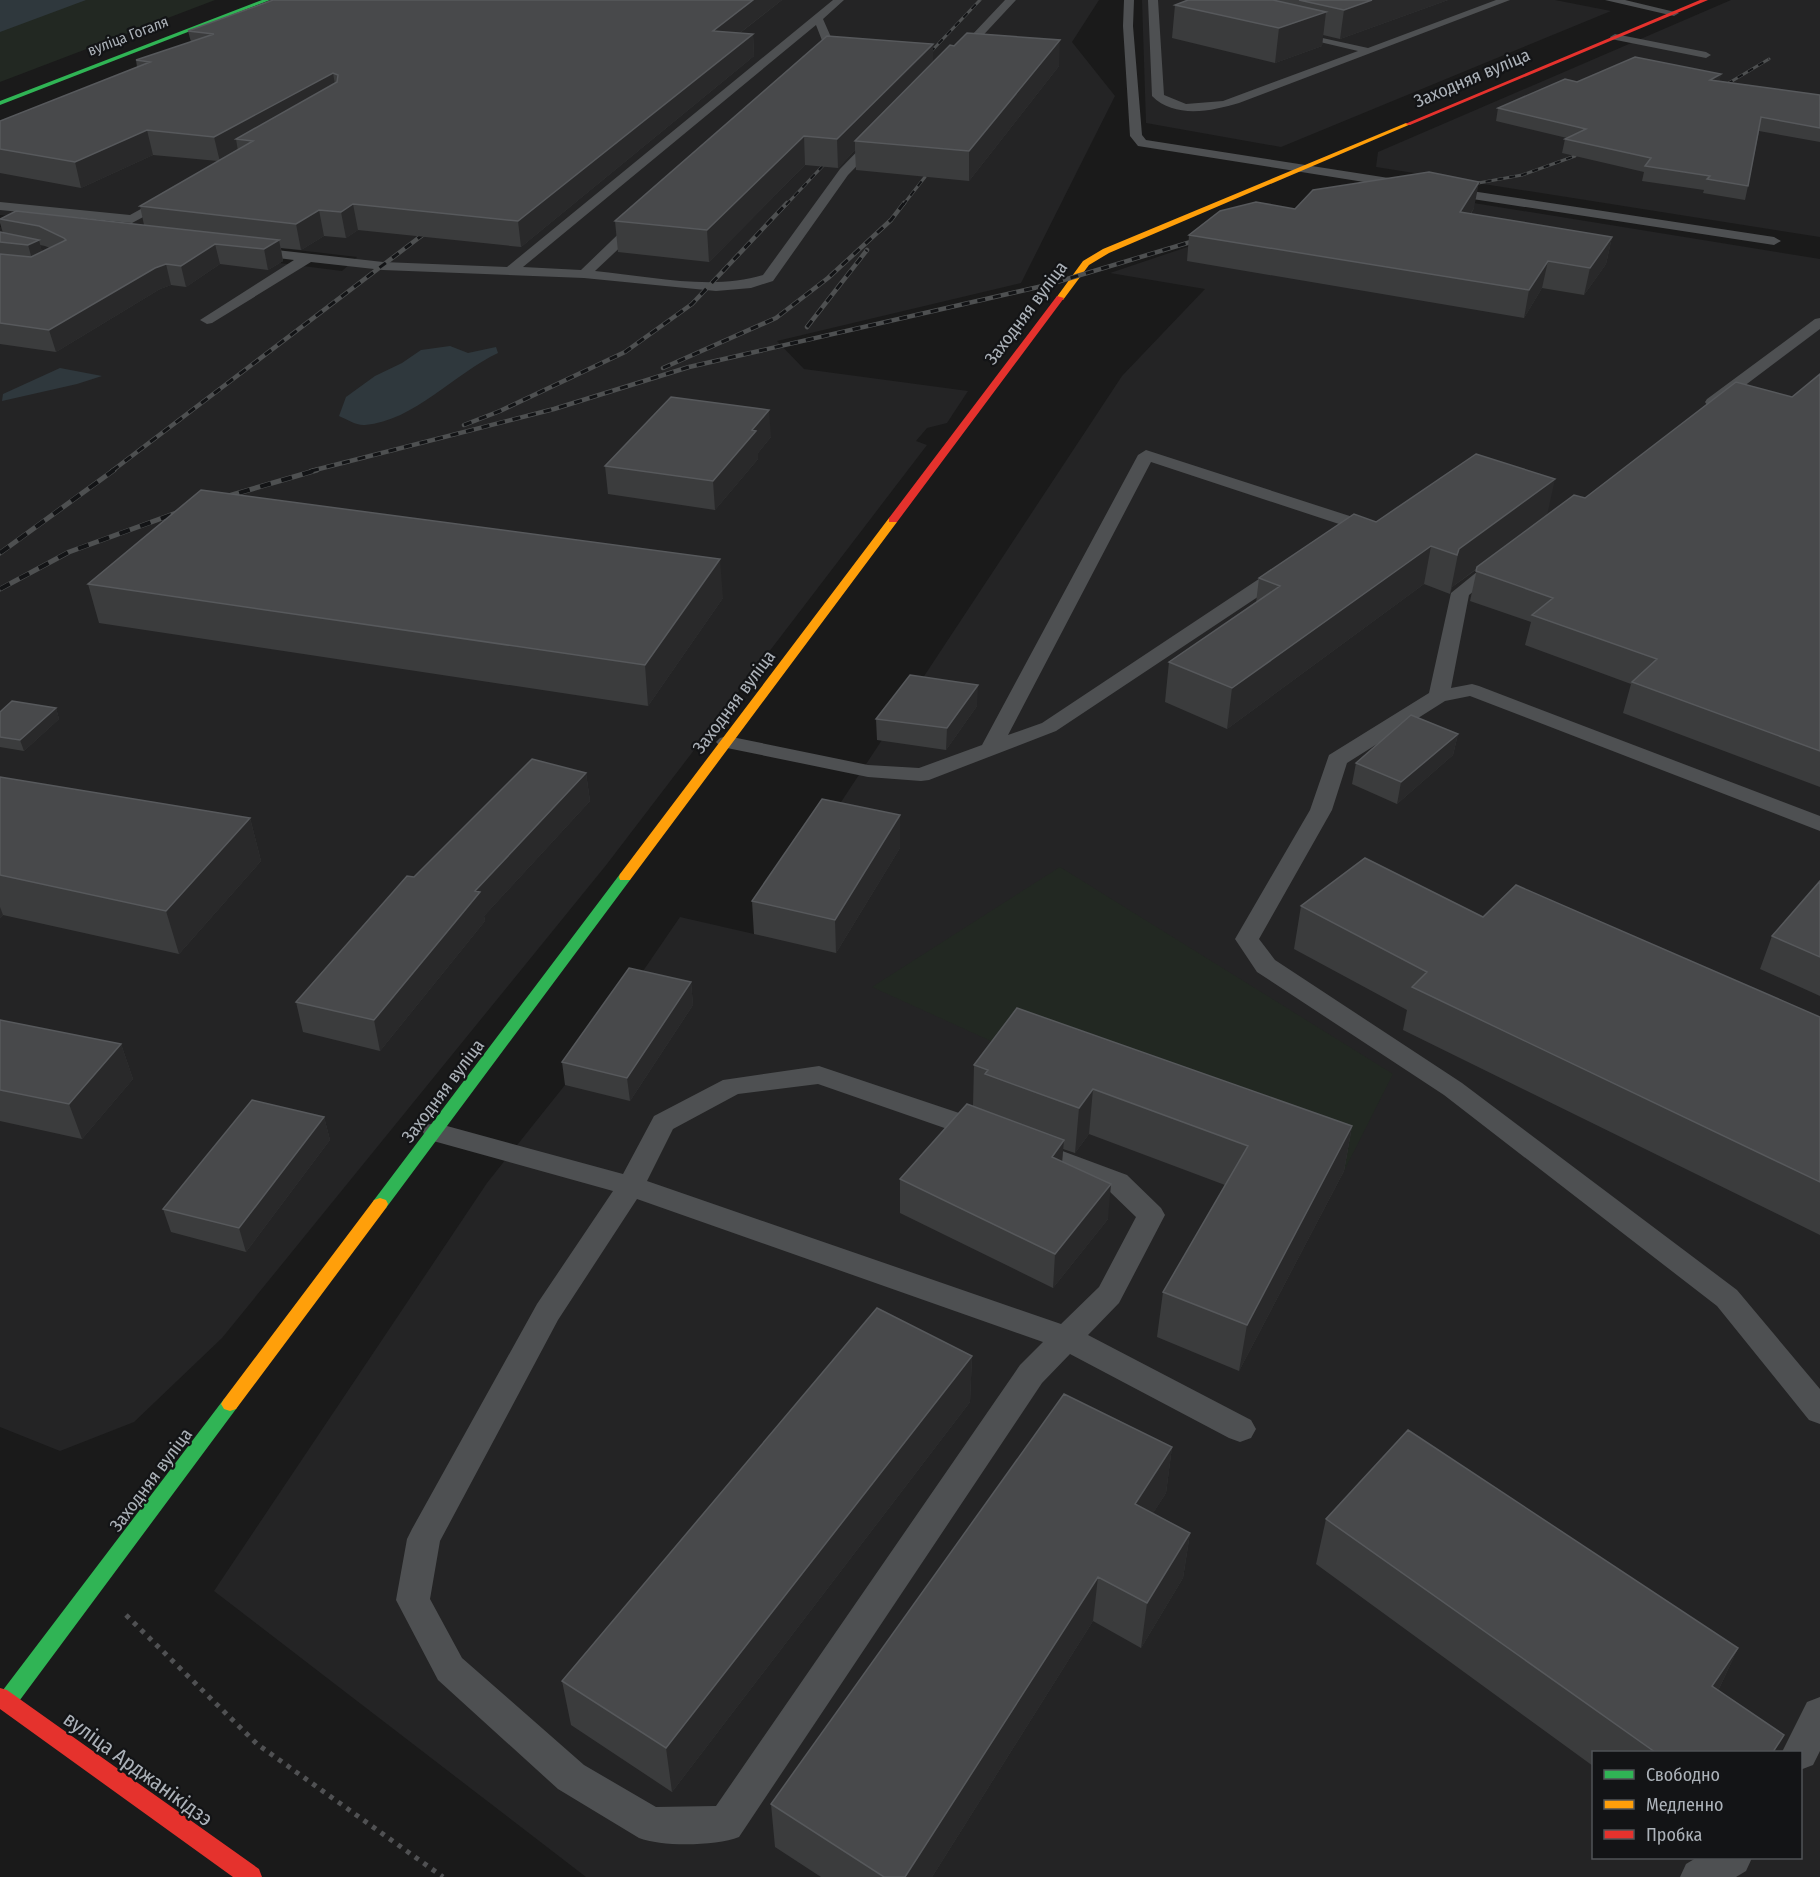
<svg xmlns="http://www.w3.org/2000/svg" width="1820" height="1877" viewBox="0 0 1820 1877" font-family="'Fira Sans Condensed',sans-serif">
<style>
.built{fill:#242425;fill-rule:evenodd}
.green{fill:#222822}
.water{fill:#2f383d}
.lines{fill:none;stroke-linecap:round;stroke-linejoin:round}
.path{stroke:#505153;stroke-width:5;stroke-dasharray:4.5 6;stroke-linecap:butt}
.lane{fill:#4e5052;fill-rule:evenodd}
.fast{fill:#30b455;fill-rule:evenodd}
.slow{fill:#ff9f0a;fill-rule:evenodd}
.jam{fill:#e5322d;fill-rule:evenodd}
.rail-far2-casing{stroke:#4e5051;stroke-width:3}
.rail-far1-casing{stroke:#4e5051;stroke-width:4.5}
.rail-casing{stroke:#4e5051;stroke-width:5}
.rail-far2{stroke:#131416;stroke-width:2;stroke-dasharray:6;stroke-linecap:butt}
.rail-far1{stroke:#131416;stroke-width:3;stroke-dasharray:8;stroke-linecap:butt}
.rail{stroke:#131416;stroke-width:4;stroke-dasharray:11;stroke-linecap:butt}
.wall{fill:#3b3c3d;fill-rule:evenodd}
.shaded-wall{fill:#29292a}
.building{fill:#48494b;stroke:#57595c;stroke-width:1.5}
.labels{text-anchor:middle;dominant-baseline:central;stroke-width:4.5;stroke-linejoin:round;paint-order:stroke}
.far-street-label{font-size:15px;fill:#acb2b9;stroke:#131416}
.street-label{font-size:18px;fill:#acb2b9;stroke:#131416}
.near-street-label{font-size:21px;fill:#acb2b9;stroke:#131416}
</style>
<rect width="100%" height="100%" fill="#1a1a1a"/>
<!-- built -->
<path class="built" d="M306,0h793l-27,42 43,54 -94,187 -244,58 27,28 164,22 -21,32 -20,5 -11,13 11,4 -320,419 -385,474 -88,84 -74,29 -60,-24v-1200l342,44 15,-14 -357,-42v-90z
M1142,0h413l56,11 -330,136 -135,-24z
M1731,0h89v237l-444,-70 2,-15z
M1437,197l383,62v1618h-1234l-372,-286 273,-408 78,-98 115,-168 74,17 368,-558 83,-87 -95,-16 107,-36zM1594,1752h206v106h-206z"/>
<!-- green -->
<path class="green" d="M0,0h215l-215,82z
M1060,867l333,207 -49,97 -329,-119 -143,-65z"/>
<!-- water -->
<path class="water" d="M0,0h86l-86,32z
M450,346l18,7 28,-6 2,6c-43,20 -84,68 -133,72 -8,1 -19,-6 -26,-9l7,-19 29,-21 27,-13 19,-13z
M60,368l42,8 -25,8 -75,17 1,-7z"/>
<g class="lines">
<!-- path -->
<path class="path" d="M126,1615l131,129 186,133"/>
<!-- lane -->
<path class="lane" d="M833,0h11l-21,19 11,25 -19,19h-8l-1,-2 17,-18 -7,-18 -293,242 58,3 55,-53 5,-1 7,4 -2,3 -51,48c53,5 117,20 168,4l77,-106 34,-35h8v6l-34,35 -75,106 -22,7 -35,3 -132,-13 -201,-8 -72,-8 -99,61 -5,1 -7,-4 94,-60 -49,-6 -2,-3 7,-4 133,15 124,5z
M1005,0h11l-55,59h-8v-4z
M1124,0h10l-1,26 9,109 4,5 262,41 6,4 -6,4 -270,-43 -8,-10 -7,-110z
M1148,0h10l6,95 22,9 37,-3 135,-50 -72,-17v-4l82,18 128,-48h14l-271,103c-27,8 -64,16 -87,-7z
M1605,0h20l54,13 -5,3z
M1615,34l91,18 5,3 -5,3 -95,-19 -1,-2z
M1445,187l329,50 7,4 -7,4 -334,-51 -1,-3 1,-3z
M168,194l6,4 -1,3 -41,22 -132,-13v-8l130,13z
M1820,318v11l-101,76h-12l-2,-3 2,-3 108,-80z
M1146,450l216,70 3,4 -21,16h-12l-3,-4 13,-11 -191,-63 -143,273 34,-12 235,-156h14l2,4 -2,4 -235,156 -127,49 -8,1 -53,-4 -141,-29 -7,-2 -4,-4 4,-4 7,-2 141,29 51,3 63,-23 156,-290z
M1500,556l6,2 3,4 -3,4 -37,29 -18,93 21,-4 7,2 341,130v15l-350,-135 -25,5 -98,62 -15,47 -73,129 16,21 187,123 275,207 83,99v35l-11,-4 -92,-114 -273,-211 -187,-123 -22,-33 75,-129 19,-55 100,-62 22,-100 43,-35z
M819,1066l155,52 153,57 34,33 4,7 -46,88 -31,32 163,85 5,9 -5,9 -11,4 -11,-4 -159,-84 -28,29 -303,454c-23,9 -77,10 -100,1l-81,-49 -120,-109 -42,-80 11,-61 5,-10 125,-225 76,-113 -187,-52 -3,-7 3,-7 10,-2 187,51 31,-58 69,-36zM818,1084l138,48 151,57 29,28 -37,70 -38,37 -414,-143 26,-52 65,-35zM637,1199l406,143 -23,23 -304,441 -60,1 -72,-42 -122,-107 -32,-59 10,-58 118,-221z
M1820,1697v54l-7,14 -13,5v-18h-18l25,-50z
M1696,1858h56l-6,13 -10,6h-56l6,-13z"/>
<!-- fast -->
<path class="fast" d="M262,0h8l-270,105v-4z
M625,873l6,4 -1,3 -244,328 -6,2 -6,-2 -2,-4 2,-4 246,-326z
M230,1397l6,2 3,5 -3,5 -222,299 -7,2 -7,-2v-14l224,-295z"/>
<!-- slow -->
<path class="slow" d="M1406,123l5,1 -302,129 -20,12 -26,35 -7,-2 27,-37 20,-12z
M893,517l4,1v4l-267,358h-10l-1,-3 1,-3 269,-356z
M380,1198l6,2 2,4 -2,4 -150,201 -6,2 -6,-2 -3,-5 3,-5 150,-199z"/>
<!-- jam -->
<path class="jam" d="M1700,0h8l-298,125 -5,-1z
M1057,296l7,2 -167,224h-8v-4z
M0,1688l7,2 252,179 3,8h-29l-233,-168z"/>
<defs>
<path id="rail-far2" d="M922,61l58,-61
M1717,90l52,-31
M1462,186l60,-11 53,-19
M786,205l47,-50
M903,205l22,-28"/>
<path id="rail-far1" d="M807,327l60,-77
M663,368l113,-50 52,-40 63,-58 13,-17
M464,425l36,-14 125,-59 67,-48 95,-101
M112,471l321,-244
M311,471l243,-62 135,-42 358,-82 157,-47"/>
<path id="rail" d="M218,499l99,-29
M0,553l114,-83
M0,589l69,-37 121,-44"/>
</defs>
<!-- rail-far2 casing -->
<use href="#rail-far2" class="rail-far2-casing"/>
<!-- rail-far1 casing -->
<use href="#rail-far1" class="rail-far1-casing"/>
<!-- rail casing -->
<use href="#rail" class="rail-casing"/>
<!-- rail-far2 -->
<use href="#rail-far2" class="rail-far2"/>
<!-- rail-far1 -->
<use href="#rail-far1" class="rail-far1"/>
<!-- rail -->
<use href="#rail" class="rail"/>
</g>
<!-- wall -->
<path class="wall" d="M273,0h509l-42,33 13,1 1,22 -233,191 -163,-17 -12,8 -22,-2 -23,14 -20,-2 2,13 -15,9 -48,-6 -34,23 -15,-2 -11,4 -104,63 -56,-8v-112l3,1 -3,-10v-4l144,6 -4,-19 78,-45 -65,-6 -72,33 -81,-15v-52l137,-54 -1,-7 55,-18 -3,-11zM40,245l5,1 5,2 -8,4z
M1188,0h260l-108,39 -17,-4 -1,11 -47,17 -103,-25 3,-33z
M933,44v19l126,3 -90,115 -113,-11 -1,-20 -17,18 -33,-3 -96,97 -91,-10 -3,-31z
M1721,74l-2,7 101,14v47l-61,-11 -11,55 -3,14 -42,-7 1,-3 -62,-9 2,-9 -82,-19 3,-14 2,-1 -71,-17 2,-13 79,-26z
M1474,208l-3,6 141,23 -6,27 -22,31 -42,-7 -18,30 -337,-57 2,-26 106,-26z
M1820,374v413l-197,-74 8,-29 -106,-39 6,-23 -61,-21 7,-32 -25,18 -2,7 -26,-10 -197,145 -62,-27 4,-40 87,-59 3,-25 117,-56 171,-7 38,-17 207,-101z
M771,437l-13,16v6l-43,51 -107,-16 -3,-28z
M88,584l635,14 -75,108 -549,-83z
M977,706l-31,44 -69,-10 -1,-21z
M56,708l3,11 -35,32 -24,-4v-35z
M1458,734l-5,21 -56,49 -45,-20 4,-21z
M586,773l4,28 -106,115 1,5 -105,130 -77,-19 -7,-30 118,-125z
M0,777l250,41 11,43 -82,93 -176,-39 -3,3z
M900,815v33l-64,105 -82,-19 -2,-33z
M1820,881v115l-60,-27 12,-33z
M1301,906l182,11 337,100v218l-417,-205 4,-20 -113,-61z
M691,982l2,23 -63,96 -65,-16 -3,-23z
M0,1020l121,24 12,35 -51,60 -82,-18z
M974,1065l378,61 -8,45 -105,200 -82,-34 6,-45 62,-107 -136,-51 -14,19 -12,-4 -1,12 46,58 -55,69 -153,-75v-34l73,-73z
M324,1117l6,23 -84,112 -75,-20 -8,-23z
M972,1356l-2,46 -298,390 -101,-67 -9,-44z
M1172,1447l-6,46 -13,20 37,20 -7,45 -42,70 -48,-27 -161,256h-111l-46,-30 -4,-43z
M1326,1519l412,129 -20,43 56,61h-181v14l-277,-202z"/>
<!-- shaded-wall -->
<path class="shaded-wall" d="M753,0h29l-68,53 -1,-22z
M1372,0h76l-108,39 4,-29z
M1326,12l-4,34 -47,17 4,-35z
M753,34l1,22 -233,191 -3,-26z
M1060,40l-1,26 -90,115v-30z
M933,44v27l-78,70v9l-17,18 -1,-29z
M333,73l4,23 -101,43 2,12 -18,11 -6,-25z
M1721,74l-3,13 -8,-7z
M147,130l6,25 -72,33 -6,-26z
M804,136l1,29 -96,97 -2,-32z
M1479,182l-5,26 -19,30 5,-26z
M353,204l5,26 -12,8 -5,-26z
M319,210l5,26 -23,14 -5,-26z
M1612,237l-6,27 -22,31 6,-27z
M39,240l5,20 -10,6 -6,-21z
M279,240l4,21 -15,9 -4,-21z
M215,244l5,20 -34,23 -5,-21z
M1548,261l-6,27 -18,30 5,-28z
M166,264l5,21 -11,4 -104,63 -7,-22 106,-62z
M769,410l2,27 -13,16v6l-43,51 -2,-29 39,-51z
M1555,479l-8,37 -95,71 -2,7 9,-45z
M1431,546l-7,38 -197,145 5,-41z
M720,559l3,39 -75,108 -3,-41z
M978,685l-1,21 -31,44 1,-22z
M56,708l3,11 -35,32 -4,-11z
M1458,734l-5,21 -56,49 4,-22z
M586,773l4,28 -106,115 1,5 -105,130 -6,-31 101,-129z
M900,815v33l-64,105 -1,-33z
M250,818l11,43 -82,93 -13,-43z
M0,907l3,8 -3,3z
M691,982l2,23 -63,96 -3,-23z
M121,1044l12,35 -51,60 -13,-35z
M1093,1089l-4,45 -14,19 4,-45z
M324,1117l6,23 -84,112 -7,-24z
M1352,1126l-8,45 -105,200 8,-46z
M1064,1140l-3,34 -9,-17z
M1111,1184l-3,35 -55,69 2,-34z
M972,1356l-2,46 -298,390 -6,-44z
M1172,1447l-6,46 -36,56 5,-45z
M1190,1533l-7,45 -42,70 6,-45z
M1098,1577l-5,44 -161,256h-27z
M1738,1648l-21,45 -5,-7z"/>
<!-- building -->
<path class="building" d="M273,0h480l-40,31 40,3 -235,187 -165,-17 -12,8 -22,-2 -23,14 -156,-18 113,-65 -17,-2 101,-57 1,-7 -5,-2 -119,64 -67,-7 -72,32 -75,-13v-28l150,-59 -14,-2 78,-26 -26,-3z
M1188,0h85l53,12 -47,16 -104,-23z
M1299,0h73l-28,10z
M967,33l93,7 -91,111 -114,-10 95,-96 4,1z
M827,36l106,8 -96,95 -33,-3 -97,94 -92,-9z
M1635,57l86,17 -11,6 110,15v33l-59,-11 -13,69 -41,-7 3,-3 -65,-10 6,-8 -86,-19 21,-10 -88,-21 67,-29 12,3z
M1429,172l50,10 -19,30 152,25 -22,31 -42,-7 -19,29 -340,-55 31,-24 36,-9 39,7 18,-19z
M16,211l263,29 -15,9 -49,-5 -34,22 -15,-2 -11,4 -106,62 -49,-7v-69l31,3 35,-17 -2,-2 -25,-12 -39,-7z
M0,232l39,8 -11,5 -28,-3z
M1820,374v377l-188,-69 25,-23 -125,-44 21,-17 -77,-27 1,-4 97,-72 11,3 151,-116 56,15z
M671,397l98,13 -17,20 4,1 -43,50 -108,-15z
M1476,454l79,25 -96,70 -2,6 -26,-9 -199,142 -63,-26 111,-76 -21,-8 95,-64 22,8z
M201,490l519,69 -75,106 -557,-81z
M910,675l68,10 -31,43 -71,-9z
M12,701l44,7 -36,32 -20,-3v-25z
M1411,715l47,19 -57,48 -45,-19z
M532,759l54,14 -111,118 5,1 -106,128 -78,-18 111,-126 7,1z
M0,777l250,41 -84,93 -166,-36z
M822,799l78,16 -65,105 -83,-19z
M1365,858l118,59 33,-32 304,132v165l-408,-195 15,-15 -126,-66z
M1820,881v76l-48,-21z
M629,968l62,14 -64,96 -65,-16z
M1017,1008l335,118 -105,199 -84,-33 85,-146 -155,-57 -14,19 -94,-34 3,-4 -14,-5z
M0,1020l121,24 -52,60 -69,-14z
M252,1100l72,17 -85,111 -76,-19z
M967,1104l97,36 -12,17 59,27 -56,70 -155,-75z
M877,1308l95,48 -306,392 -104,-67z
M1064,1394l108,53 -37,57 55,29 -43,70 -49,-26 -193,300h-21l-113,-73z
M1408,1430l330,218 -26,38 72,49 -11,17h-118l-329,-233z"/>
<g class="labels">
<!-- far-street labels -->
<g class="far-street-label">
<text transform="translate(128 36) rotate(-21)">вуліца Гогаля</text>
</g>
<!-- street labels -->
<g class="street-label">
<text transform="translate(1472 78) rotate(-23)">Заходняя вуліца</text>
<text transform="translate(1026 313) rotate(-53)">Заходняя вуліца</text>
<text transform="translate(734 702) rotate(-53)">Заходняя вуліца</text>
<text transform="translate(443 1091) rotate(-53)">Заходняя вуліца</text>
<text transform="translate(151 1480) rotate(-53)">Заходняя вуліца</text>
</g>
<!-- near-street labels -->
<g class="near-street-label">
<text transform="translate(138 1769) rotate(36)">вуліца Арджанікідзэ</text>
</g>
</g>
<!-- legend -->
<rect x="1592" y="1751" width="210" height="108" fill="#131416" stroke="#505357" stroke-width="1.5"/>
<rect x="1604" y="1770" width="30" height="9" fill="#30b455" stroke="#505357" stroke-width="1.5"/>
<text x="1646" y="1781" font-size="18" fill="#acb2b9">Свободно</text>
<rect x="1604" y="1800" width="30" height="9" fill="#ff9f0a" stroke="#505357" stroke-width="1.5"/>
<text x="1646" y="1811" font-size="18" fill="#acb2b9">Медленно</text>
<rect x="1604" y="1830" width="30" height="9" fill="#e5322d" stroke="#505357" stroke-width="1.5"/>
<text x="1646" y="1841" font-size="18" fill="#acb2b9">Пробка</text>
</svg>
